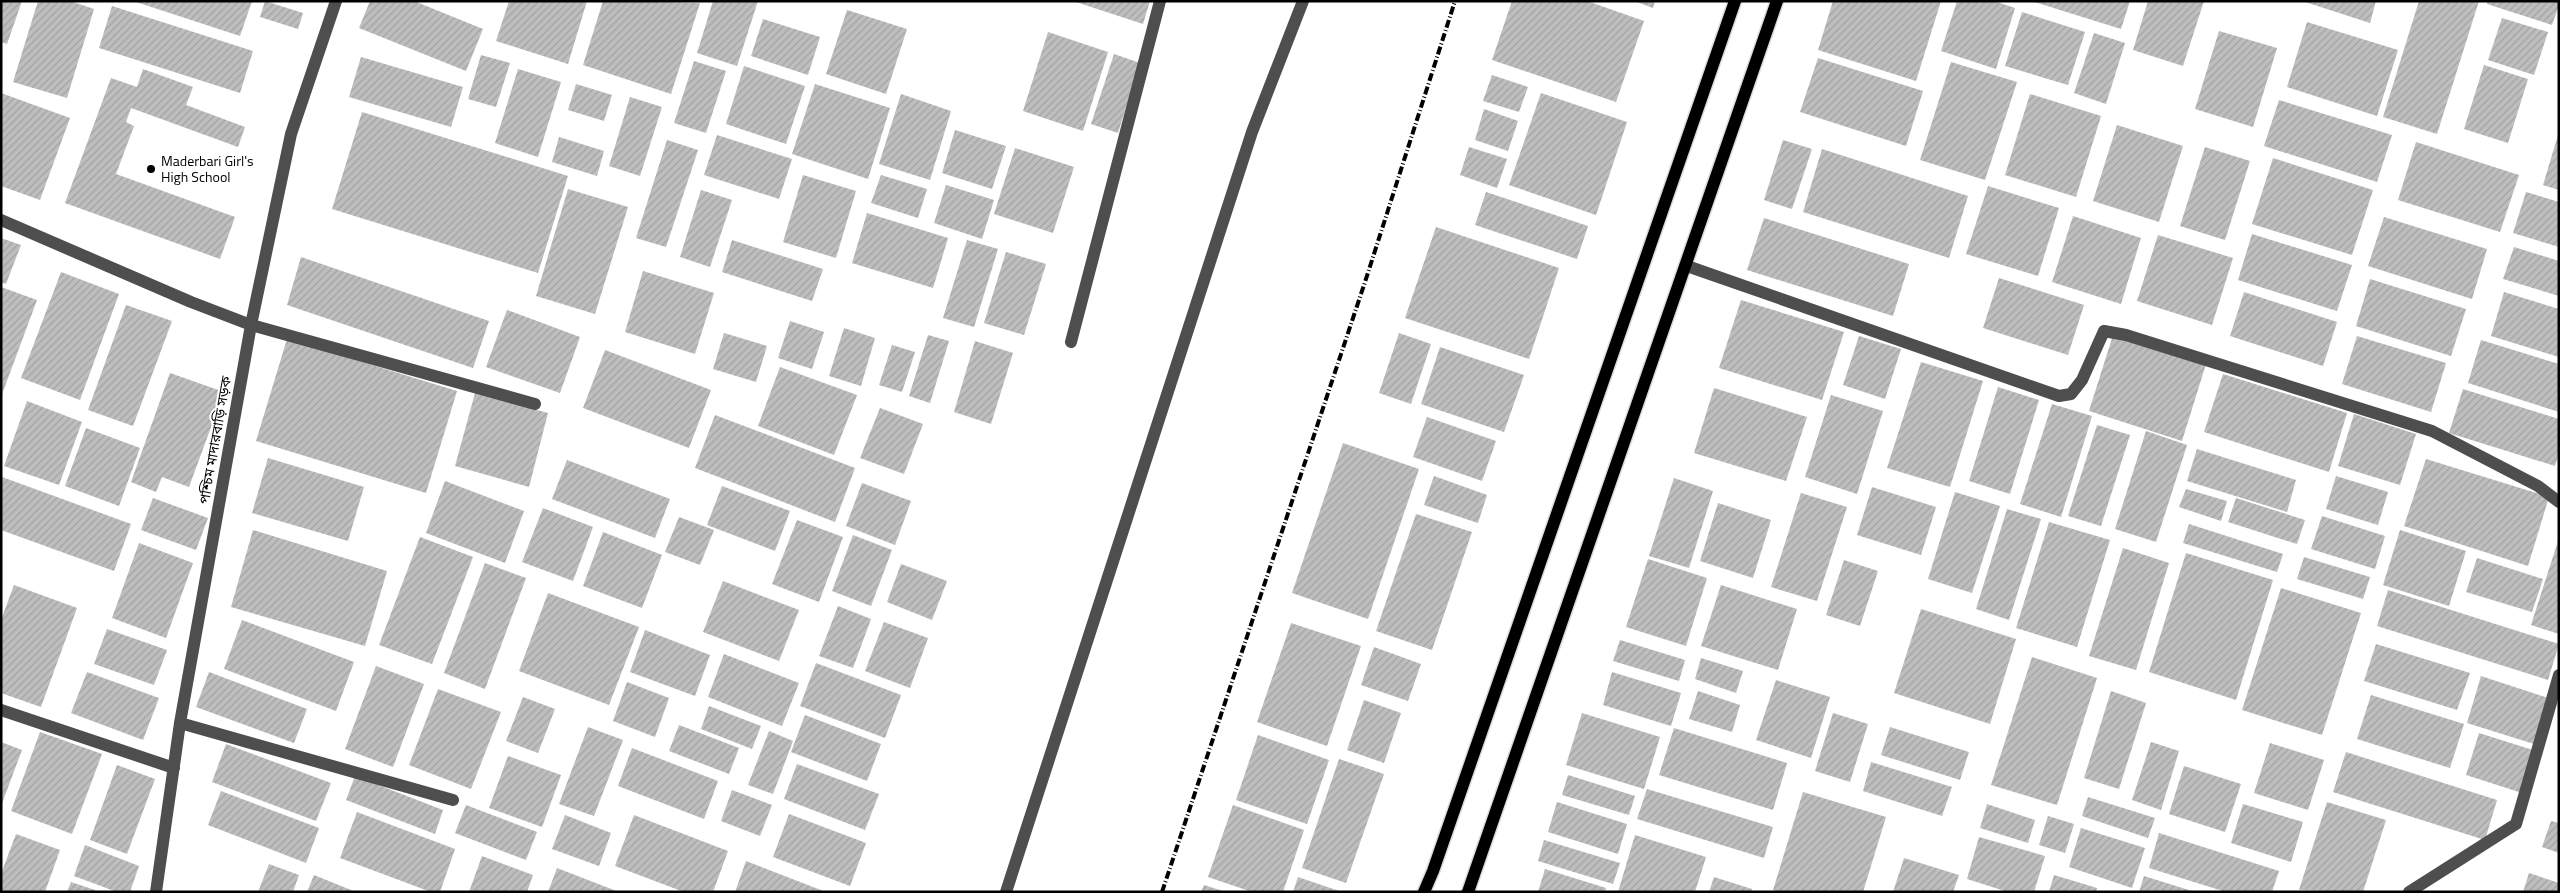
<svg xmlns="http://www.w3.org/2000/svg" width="2560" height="893" font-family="'Titillium Web','Noto Sans Bengali',sans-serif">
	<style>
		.building { fill: url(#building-hatch) }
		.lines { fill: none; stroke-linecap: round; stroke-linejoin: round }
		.major-casing { stroke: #dbdbdb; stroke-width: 15 }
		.minor { stroke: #4e4e4e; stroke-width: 12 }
		.major { stroke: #000; stroke-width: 12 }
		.rail { stroke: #000; stroke-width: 4; stroke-dasharray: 8 2.5 1 2.5; stroke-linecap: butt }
		.poi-dot { fill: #000; stroke: #fff; stroke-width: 2 }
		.labels { text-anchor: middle; stroke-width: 4; stroke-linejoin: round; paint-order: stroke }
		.poi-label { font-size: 14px; fill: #000; stroke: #fff; text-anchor: start }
		.street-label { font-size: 14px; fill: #000; stroke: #fff }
	</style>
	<defs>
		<pattern id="building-hatch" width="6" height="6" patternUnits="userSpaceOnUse" patternTransform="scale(1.25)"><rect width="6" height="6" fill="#bebebe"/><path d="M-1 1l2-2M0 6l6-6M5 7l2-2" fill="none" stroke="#a2a2a2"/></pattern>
	</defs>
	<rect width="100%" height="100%" fill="#fff"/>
	<!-- building -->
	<path class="building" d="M1,1H22L7,44L1,42Z
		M38,1H70L94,9L67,98L13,82Z
		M133,1H252L240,36Z
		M265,1L303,13L298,29L260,17Z
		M370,1H414L483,29L466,71L359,28Z
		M509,1H587L568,64L496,41Z
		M603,1L700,3L671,94L583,65Z
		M713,1H758L737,66L697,53Z
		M1073,1H1150L1143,24Z
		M1512,1H1587L1644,21L1616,102L1492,60Z
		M1634,1H1655L1653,8Z
		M1833,1H1941L1916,81L1818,50Z
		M1957,1H1994L2015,8L1996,69L1941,51Z
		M2031,1H2130L2121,29Z
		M2148,1H2204L2183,66L2133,50Z
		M2302,1H2376L2370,23Z
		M2419,1H2479L2437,134L2383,117Z
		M2488,1H2559V5L2552,25L2487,4Z
		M112,6L253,51L240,93L99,48Z
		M847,10L907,29L886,94L826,74Z
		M2022,12L2085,32L2068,85L2005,66Z
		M2502,18L2548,32L2534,75L2488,60Z
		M763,19L820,37L808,75L751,56Z
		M2307,22L2398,50L2377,116L2287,87Z
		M2219,31L2277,48L2253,127L2195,109Z
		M1048,32L1108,52L1083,131L1023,111Z
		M2094,33L2125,43L2106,104L2074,93Z
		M1114,54L1140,63L1118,133L1091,124Z
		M481,55L510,63L496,107L468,99Z
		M361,57L463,87L451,127L349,97Z
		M1818,58L1923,91L1906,146L1800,112Z
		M694,61L726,71L706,133L674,123Z
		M1951,62L2017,82L1985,180L1920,160Z
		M2484,65L2528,79L2508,143L2464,129Z
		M744,66L805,86L786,144L726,124Z
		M143,69L193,87L186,105L245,127L238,147L131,108L126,122L134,126L116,174L235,217L220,259L65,203L111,78L137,87Z
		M518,69L561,82L538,157L495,143Z
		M1492,75L1528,87L1519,112L1483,101Z
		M576,84L612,95L604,121L568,110Z
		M815,84L890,108L868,179L792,154Z
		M1,93L70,118L40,200L1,186Z
		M1541,93L1627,122L1596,215L1509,185Z
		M901,94L951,111L930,180L879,164Z
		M2030,94L2101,116L2076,197L2005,175Z
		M630,97L662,107L640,176L609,166Z
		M2279,100L2392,135L2377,182L2264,146Z
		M1484,109L1518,121L1508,151L1475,140Z
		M362,112L568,176L538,273L332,209Z
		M2117,125L2183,146L2159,222L2093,201Z
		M955,130L1006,146L992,189L942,173Z
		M717,135L792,159L779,199L704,175Z
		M2558,135H2559V190L2543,185Z
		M559,137L604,151L597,176L552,162Z
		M667,140L698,150L666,247L636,238Z
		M1783,140L1812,149L1792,209L1764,200Z
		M2416,142L2519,175L2500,232L2398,200Z
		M1469,147L1507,159L1497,188L1460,175Z
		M2205,147L2250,161L2225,240L2180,226Z
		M1015,148L1074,167L1053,233L994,214Z
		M1822,149L1968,196L1949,258L1803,212Z
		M2273,158L2373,190L2352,255L2252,224Z
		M803,175L856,191L836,258L783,242Z
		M881,175L927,189L918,218L871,203Z
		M946,185L994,200L982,239L934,223Z
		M1988,186L2059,208L2038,276L1966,254Z
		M568,189L628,207L595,314L536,296Z
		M701,190L732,200L710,267L680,257Z
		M1486,192L1588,226L1577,259L1475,225Z
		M2526,192L2559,202V247L2513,233Z
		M867,213L948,238L933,288L852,263Z
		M2073,216L2141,238L2121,304L2052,282Z
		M2384,217L2487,249L2472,299L2368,266Z
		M1764,218L1909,264L1893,316L1747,270Z
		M1436,227L1559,268L1529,359L1405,318Z
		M2252,234L2352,265L2337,311L2238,280Z
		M2158,235L2233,258L2212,325L2137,301Z
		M1,238L21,245L6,284L1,282Z
		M732,240L823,269L812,301L722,272Z
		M967,240L998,249L974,327L943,318Z
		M2514,247L2559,261V296L2503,279Z
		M1006,252L1046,264L1024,335L984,323Z
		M301,257L489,321L473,368L287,305Z
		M643,271L714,293L695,354L625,332Z
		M61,272L119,294L80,400L21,378Z
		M1999,278L2084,305L2068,355L1983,328Z
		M2370,279L2466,309L2451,356L2356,326Z
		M1,287L37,300L1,397Z
		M2244,292L2337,322L2323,366L2230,336Z
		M2504,292L2559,309V357L2491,336Z
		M1741,300L1844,332L1822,400L1719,368Z
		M126,305L172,321L133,426L88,410Z
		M507,310L580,337L560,393L486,367Z
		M790,321L824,332L812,369L778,358Z
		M844,328L875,338L861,386L829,376Z
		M724,333L767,346L756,382L713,369Z
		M1399,333L1431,344L1411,404L1379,393Z
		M928,335L949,341L930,403L909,396Z
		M2113,335L2206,364L2182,441L2089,411Z
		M1859,336L1901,349L1885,399L1843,385Z
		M2357,336L2446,363L2431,412L2342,384Z
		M287,339L457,391L426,493L256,441Z
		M2481,340L2559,364V412L2468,383Z
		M975,341L1013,353L991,424L954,412Z
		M892,345L915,352L902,392L879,385Z
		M1440,347L1524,375L1504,432L1421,404Z
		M605,350L711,390L689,448L583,408Z
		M1921,362L1983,381L1950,487L1887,468Z
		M780,367L857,395L834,455L758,426Z
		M170,373L224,392L189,487L162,477L156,492L131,482Z
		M2223,374L2347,413L2329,472L2204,432Z
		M1998,387L2039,400L2010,494L1969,481Z
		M1714,388L1807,417L1786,481L1694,453Z
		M2463,389L2559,419V453L2555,466L2449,433Z
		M475,393L548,413L529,487L455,466Z
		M1831,395L1883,411L1857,494L1805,477Z
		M27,401L82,422L59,485L4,466Z
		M2052,404L2092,416L2061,517L2020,504Z
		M880,408L923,424L904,474L860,458Z
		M2354,414L2416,434L2400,485L2338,466Z
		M715,415L855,468L835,522L695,468Z
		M1427,417L1496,441L1482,481L1413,457Z
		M2097,425L2130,435L2101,526L2068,516Z
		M86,428L140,448L119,506L65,486Z
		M2146,431L2187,445L2156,542L2115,529Z
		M1343,443L1419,469L1368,619L1292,593Z
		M2197,449L2296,480L2287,512L2187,481Z
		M268,458L364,487L348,541L252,513Z
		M2426,459L2549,497L2528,566L2404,526Z
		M567,460L670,499L655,538L552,499Z
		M1434,476L1487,495L1478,523L1424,505Z
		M2336,476L2388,492L2378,525L2326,509Z
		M2,477L131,524L114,571L1,530Z
		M1674,478L1713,491L1689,568L1649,556Z
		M445,481L524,511L505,563L426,533Z
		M862,483L911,501L895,545L846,526Z
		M722,486L790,511L775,551L707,525Z
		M1872,487L1936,507L1921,555L1857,535Z
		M2186,489L2227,501L2221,521L2179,507Z
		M1955,492L2000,506L1972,593L1928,579Z
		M1801,493L1847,507L1817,601L1771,587Z
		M153,498L208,518L196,550L141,530Z
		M2236,498L2305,520L2297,544L2228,522Z
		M1718,503L1771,520L1753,578L1700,561Z
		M543,508L593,527L573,581L522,562Z
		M2007,509L2041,519L2009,620L1976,609Z
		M1416,514L1472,532L1432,650L1376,631Z
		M2322,516L2385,536L2375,569L2311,549Z
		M679,517L714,530L700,565L665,552Z
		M797,520L843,537L819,602L772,584Z
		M2049,522L2110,540L2077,647L2016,628Z
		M2189,524L2283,554L2277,572L2183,543Z
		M253,530L387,571L365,646L231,607Z
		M2400,530L2466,551L2449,606L2383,585Z
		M603,532L662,555L642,608L583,586Z
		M853,535L892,550L871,606L832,591Z
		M420,537L473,557L432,664L379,645Z
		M2558,541H2559V634L2531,625Z
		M139,543L193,563L166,638L112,618Z
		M2123,548L2169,563L2136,670L2089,656Z
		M2186,553L2273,580L2236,700L2149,672Z
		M2304,557L2370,577L2363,599L2297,579Z
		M2477,558L2543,579L2532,612L2466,592Z
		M1648,559L1707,578L1686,646L1626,627Z
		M1844,560L1878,571L1860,626L1826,615Z
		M485,563L526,578L485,689L444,673Z
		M901,564L947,581L932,620L887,602Z
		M723,581L799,610L779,661L703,632Z
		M14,585L77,608L41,707L1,693V620Z
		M1721,585L1797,609L1778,670L1701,646Z
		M2281,588L2361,613L2322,735L2242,710Z
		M2388,590L2559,644L2548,680L2377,626Z
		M548,593L639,627L609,705L519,671Z
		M838,606L871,619L853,668L819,656Z
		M1921,609L2016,639L1990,724L1894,693Z
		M242,620L354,662L336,711L224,669Z
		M884,622L928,638L910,688L865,671Z
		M1291,623L1361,646L1327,746L1257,722Z
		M107,629L167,650L154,685L94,664Z
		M645,630L710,655L695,696L630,672Z
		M1620,640L1685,660L1679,681L1613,661Z
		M2376,644L2470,673L2457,710L2364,681Z
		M1374,647L1421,664L1408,701L1361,685Z
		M724,654L799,683L782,726L708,697Z
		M2032,657L2097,678L2057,805L1991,785Z
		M1701,658L1743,671L1736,693L1695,679Z
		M816,663L901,695L885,738L800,706Z
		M376,666L424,684L393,767L345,749Z
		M87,672L159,698L143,740L71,713Z
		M209,672L307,709L294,743L196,707Z
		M1612,672L1681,693L1671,726L1603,705Z
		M2481,676L2548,698L2534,744L2467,723Z
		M1776,680L1830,697L1811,758L1756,740Z
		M627,682L669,698L655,737L613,721Z
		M438,689L501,712L471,789L409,765Z
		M1698,691L1740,705L1732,732L1689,719Z
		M2111,691L2146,703L2119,789L2084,778Z
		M2371,695L2464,724L2450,768L2357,739Z
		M523,697L555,709L538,753L506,741Z
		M1364,700L1401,713L1384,763L1347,750Z
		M709,706L761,726L752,749L701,729Z
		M1582,713L1660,737L1644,789L1566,765Z
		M1833,713L1868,724L1850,782L1815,771Z
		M805,715L881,744L867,781L791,752Z
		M679,725L739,748L729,774L669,751Z
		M588,727L623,740L594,816L559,804Z
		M1890,727L1969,752L1960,780L1881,755Z
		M1674,728L1787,763L1773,810L1659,775Z
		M769,731L793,741L773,794L748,785Z
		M40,732L102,754L72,834L11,811Z
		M2479,733L2536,751L2522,793L2466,775Z
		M1258,735L1329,760L1307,824L1236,800Z
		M1,742L22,750L1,806Z
		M2151,742L2179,751L2161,810L2132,800Z
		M2270,743L2324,760L2308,810L2254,793Z
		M226,744L331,783L316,821L212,782Z
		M632,748L718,781L704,819L618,786Z
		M2346,752L2497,800L2485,840L2333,792Z
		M508,756L561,775L542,827L489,808Z
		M1339,759L1384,774L1346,883L1302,868Z
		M1871,762L1952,787L1942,816L1863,791Z
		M797,764L879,794L865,830L784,799Z
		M117,765L155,779L127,854L90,840Z
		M2184,766L2241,784L2225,832L2169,814Z
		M1568,775L1635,796L1629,815L1562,795Z
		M355,776L443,810L435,834L346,800Z
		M1647,789L1773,827L1764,858L1637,819Z
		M732,790L772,805L760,836L721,821Z
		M221,791L319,828L306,863L208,825Z
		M1803,792L1886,817L1863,892H1779L1773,890Z
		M2088,797L2155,818L2148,838L2082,816Z
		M1557,802L1627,824L1618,854L1548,832Z
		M2327,802L2386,820L2363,892L2299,890Z
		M1987,804L2035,820L2028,843L1980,828Z
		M2243,804L2303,822L2291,862L2231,843Z
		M466,805L537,832L526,860L455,833Z
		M1233,805L1304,830L1283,892H1252L1208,877Z
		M357,812L455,849L440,892H431L340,858Z
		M789,814L866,843L850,886L773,857Z
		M565,815L611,833L599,866L552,849Z
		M634,815L728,851L713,892H684L615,866Z
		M2048,816L2074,824L2065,853L2039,845Z
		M2551,821L2559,823V853L2542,847Z
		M2081,828L2145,848L2132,888L2069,867Z
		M2159,833L2279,871L2272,892H2226L2149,868Z
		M16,834L60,850L45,892H1V874Z
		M1635,835L1706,857L1695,892H1618Z
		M1979,837L2045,856L2034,892H2008L1967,879Z
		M1544,840L1620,863L1613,884L1538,861Z
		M85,845L139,866L130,892H117L74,876Z
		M482,856L533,875L527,892H469Z
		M1904,858L1959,875L1953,892H1893Z
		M746,861L826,892H735Z
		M269,864L299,875L293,892H258Z
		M557,868L619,892H548Z
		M1545,869L1606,888L1605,892H1538Z
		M2529,873L2559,883V892H2523Z
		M314,875L356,892H307Z
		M2054,875L2097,888L2096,892H2049Z
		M2144,876L2192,891V892H2139Z
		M1298,877L1339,891V892H1293Z
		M1714,877L1752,889L1751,892H1709Z
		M71,882L98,891V892H67Z
		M1204,885L1223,891V892H1201Z"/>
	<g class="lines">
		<defs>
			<path id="major" d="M1424,892L1433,871L1735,1
				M1468,892L1777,1"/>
		</defs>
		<!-- major casing -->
		<use href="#major" class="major-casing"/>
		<!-- minor -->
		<path class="minor" d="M1,220L191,302L251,325L535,404
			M1687,266L2059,396L2071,394L2082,380L2104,331L2126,335L2432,431L2538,486L2559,502
			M1071,342L1160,1
			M1,710L174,768
			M180,723L453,800
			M156,892L180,723L251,325L291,134L336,1
			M1006,892L1252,132L1303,1
			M2409,892L2516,824L2559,675"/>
		<!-- major -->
		<use href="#major" class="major"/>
		<!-- rail -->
		<path class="rail" d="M1162,892L1365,282L1455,1"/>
	</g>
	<!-- markers -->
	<circle class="poi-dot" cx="151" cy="169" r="5"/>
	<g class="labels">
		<!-- poi labels -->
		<g class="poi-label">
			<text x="161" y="166">Maderbari Girl's<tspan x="161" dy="16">High School</tspan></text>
		</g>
		<!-- street labels -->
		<g class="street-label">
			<text transform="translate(215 440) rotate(-80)" y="5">পশ্চিম মাদারবাড়ি সড়ক</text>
		</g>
	</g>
	<!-- border -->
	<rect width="2560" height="893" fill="none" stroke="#000000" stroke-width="5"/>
</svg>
